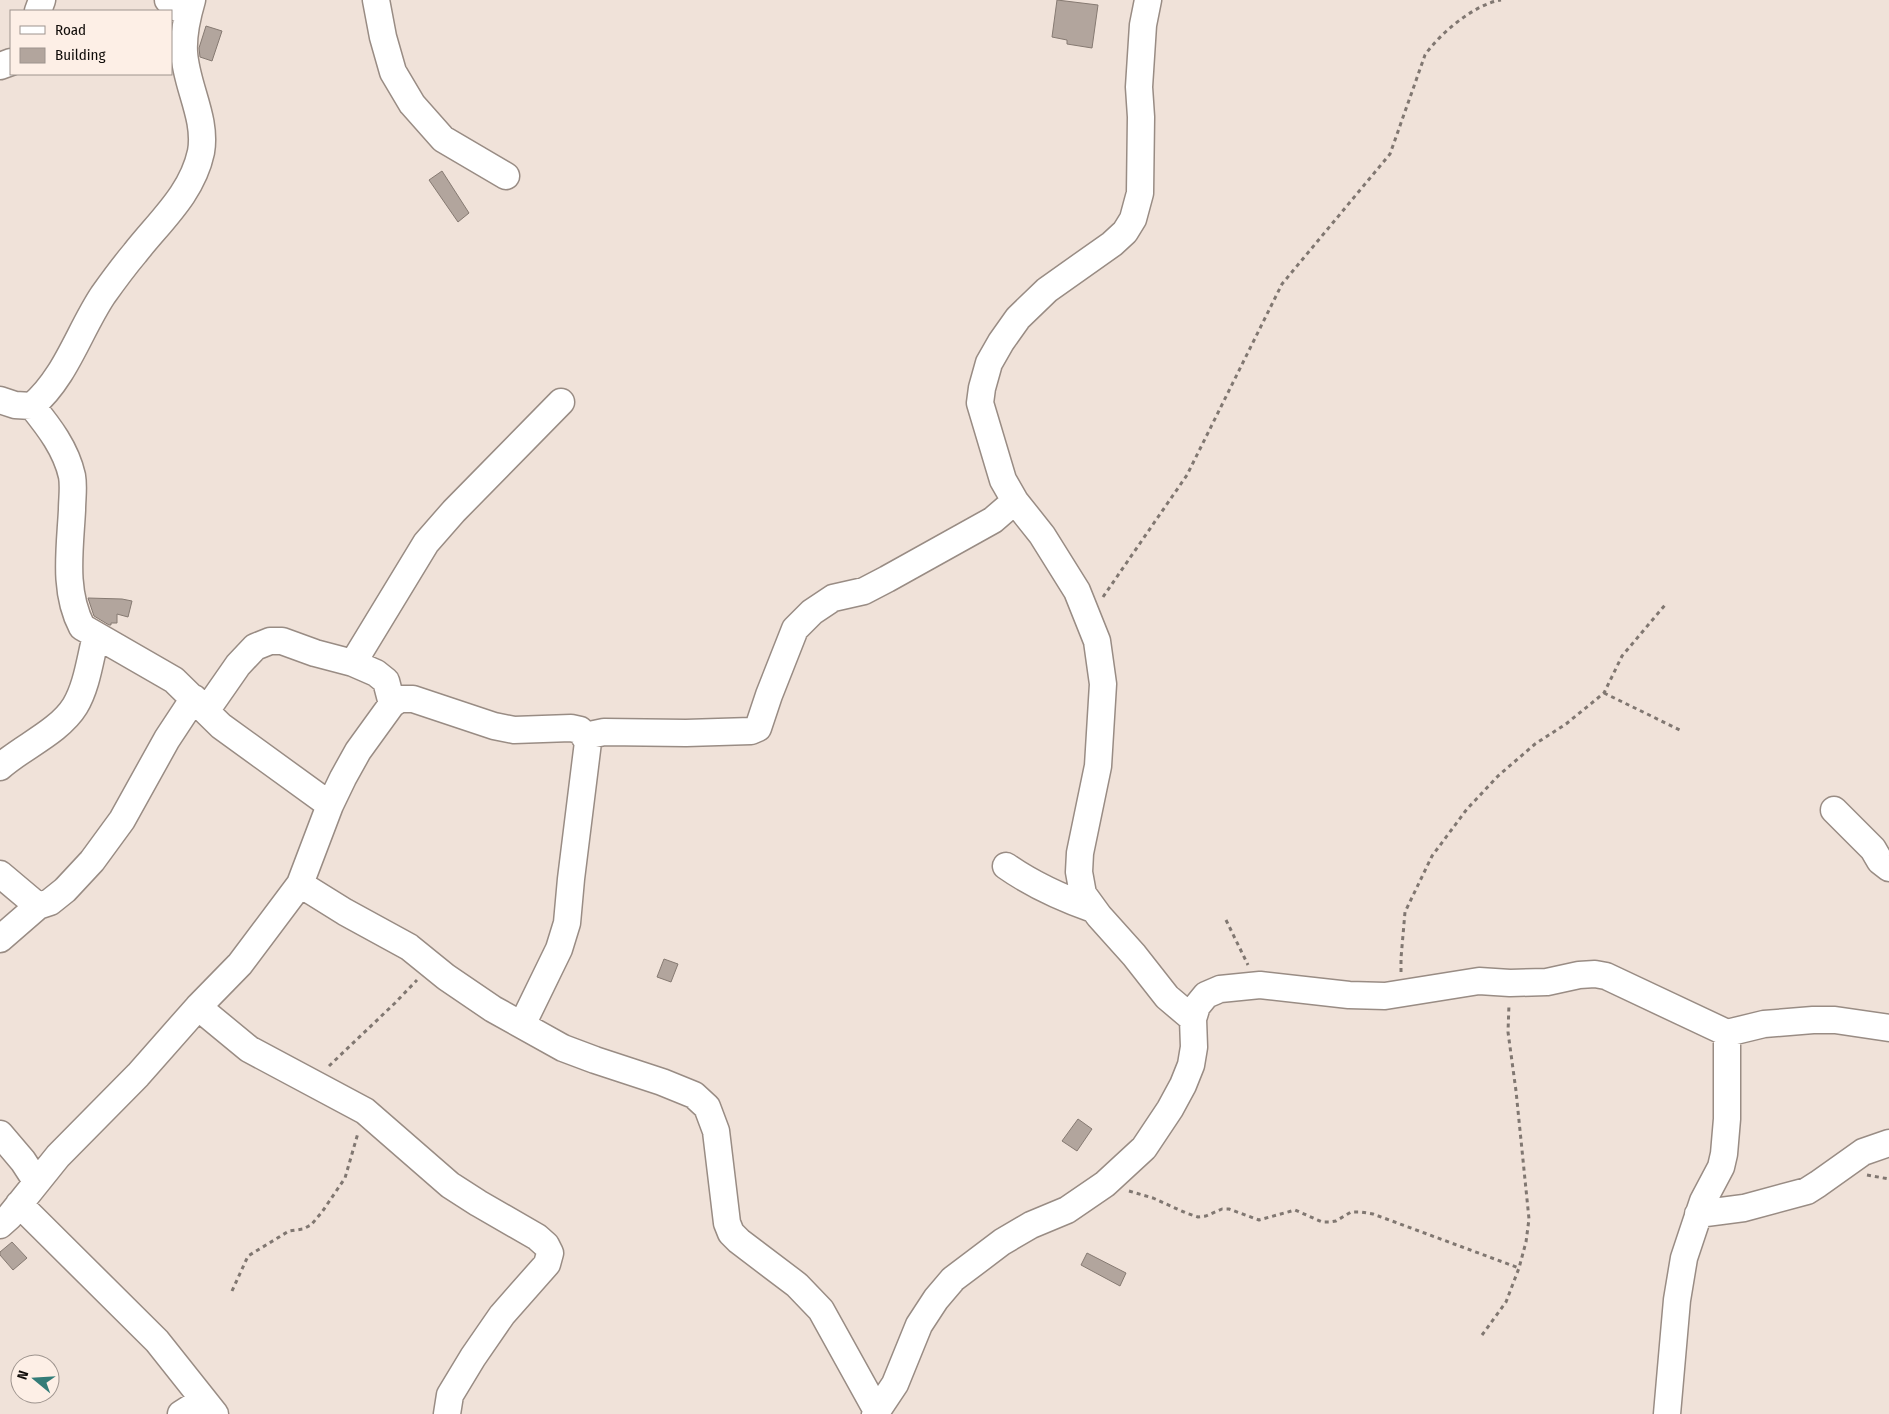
<svg xmlns="http://www.w3.org/2000/svg" width="1889" height="1414" font-family="'Fira Sans Condensed',sans-serif">
	<style>
		.building { fill: #b2a59d; stroke: #867a72 }
		.lines { fill: none; stroke-linecap: round; stroke-linejoin: round }
		.minor-casing { stroke: #998c84; stroke-width: 29 }
		.path { stroke: #807771; stroke-width: 3; stroke-dasharray: 4 4; stroke-linecap: butt }
		.minor { stroke: #fff; stroke-width: 26 }
	</style>
	<rect width="100%" height="100%" fill="#f0e2d9"/>
	<!-- building -->
	<path class="building" d="M1057,0L1098,5L1092,48L1067,44V40L1052,37Z
		M206,26L222,31L212,61L200,57L199,48Z
		M442,171L469,213L458,222L429,180Z
		M88,598L122,599L132,601L128,617L117,614V623H111V625H109L94,616Z
		M664,959L678,964L671,982L657,977Z
		M1078,1119L1092,1129L1077,1151L1062,1141Z
		M12,1242L27,1258L13,1270L0,1255V1252Z
		M1087,1253L1126,1273L1120,1286L1081,1265Z"/>
	<g class="lines">
		<defs>
			<path id="minor" d="M168,0L174,6L188,13
				M376,0L383,37L393,72L412,104L443,139L506,176
				M1148,0L1143,25L1139,87L1141,117L1140,193L1133,219L1125,232L1112,244L1047,290L1018,318L1001,342L989,363L982,388L980,403L1003,480L1015,501L1042,535L1077,591L1097,641L1103,684L1098,766L1080,853L1079,872L1083,894L1099,916L1134,955L1167,997L1193,1019
				M38,11L42,0
				M0,66L11,62
				M0,400L15,405L32,406C66,377 79,331 103,295C113,281 124,266 135,253C160,221 192,194 201,152C207,118 186,86 184,52C183,34 187,17 192,0
				M32,406C49,427 66,449 72,476C74,487 72,499 72,510C70,549 63,591 82,627L174,680L221,726L330,805
				M353,663L426,543L454,511L561,402
				M206,711L238,665L255,647L270,641H282L315,653L353,663L376,673L386,681L392,704
				M585,736L604,732L686,733L751,731L758,728L769,695L795,629L812,612L833,598L864,591L887,579L993,520L1015,501
				M0,767C22,747 59,732 75,706C87,686 90,659 96,636
				M1834,810L1873,849L1880,861L1889,868
				M1006,866C1033,885 1062,898 1093,909
				M0,874L38,906
				M300,884L345,912L409,947L446,977L493,1009L563,1048L595,1060L662,1082L694,1095L707,1107L716,1131L727,1223L731,1233L739,1241L797,1285L821,1310L877,1411
				M0,939L38,906L50,902L65,890L92,861L122,820L167,739L194,698
				M198,1007L249,1049L365,1111L450,1185L478,1203L537,1237L546,1245L550,1253L547,1264L502,1315L473,1357L450,1395L447,1414
				M0,1134L23,1161L36,1181
				M19,1204L157,1341L215,1414
				M1698,1214L1744,1208L1807,1191L1818,1184L1863,1152L1889,1143
				M0,1225L9,1217L58,1156L138,1075L198,1007L240,964L300,884L330,805L343,778L358,751L392,704L400,699H413L494,726L514,730L571,728L580,730L588,742L571,879L567,923L559,949L522,1025
				M181,1414L203,1400
				M875,1414L895,1384L919,1325L936,1299L953,1279L1002,1242L1031,1225L1067,1210L1105,1184L1144,1148L1170,1109L1183,1085L1191,1065L1194,1047L1193,1019L1197,1006L1206,995L1220,989L1260,985L1349,995L1385,996L1479,981L1510,983L1547,982L1579,975L1595,974L1606,976L1727,1033L1764,1024L1813,1020H1835L1889,1028
				M1667,1414L1677,1300L1684,1258L1703,1201L1721,1167L1724,1154L1727,1119V1033"/>
		</defs>
		<!-- minor casing -->
		<use href="#minor" class="minor-casing"/>
		<!-- path -->
		<path class="path" d="M1103,597L1187,475L1282,284L1390,154L1425,55C1440,33 1475,4 1501,0
			M1604,693L1682,731
			M1226,920L1248,965
			M1401,972V958L1405,912L1432,856L1467,809L1498,776L1535,744L1566,724L1604,693L1622,656L1665,605
			M329,1066L395,1003L417,980
			M1867,1175L1889,1179
			M1129,1191L1153,1198L1186,1213L1198,1217L1206,1216L1222,1209H1229L1259,1220L1295,1210L1322,1222H1330L1336,1221L1351,1212H1361L1373,1214L1519,1268
			M232,1291L248,1256L289,1231L303,1229L311,1225L322,1212L345,1178L358,1133
			M1482,1335L1506,1302L1519,1268L1526,1242L1529,1219L1516,1091L1508,1032L1509,1004"/>
		<!-- minor -->
		<use href="#minor" class="minor"/>
	</g>
	<!-- legend -->
	<rect x="10" y="10" width="162" height="65" fill="#fdefe6" stroke="#9e948e"/>
	<rect x="20" y="26" width="25" height="8" fill="#ffffff" stroke="#9e948e"/>
	<text x="55" y="35" font-size="15" fill="#100c09">Road</text>
	<rect x="20" y="48" width="25" height="15" fill="#b2a59d" stroke="#9e948e"/>
	<text x="55" y="60" font-size="15" fill="#100c09">Building</text>
	<!-- north arrow -->
	<g transform="translate(35 1379) rotate(288)"><circle r="24" fill="#fdefe6" stroke="#9e948e"/>
	<path d="M0-4L9 19L0 12L-9 19Z" fill="#337c78"/>
	<text y="-8" font-size="14" font-weight="bold" text-anchor="middle" fill="#100c09">N</text>
	</g>
</svg>
